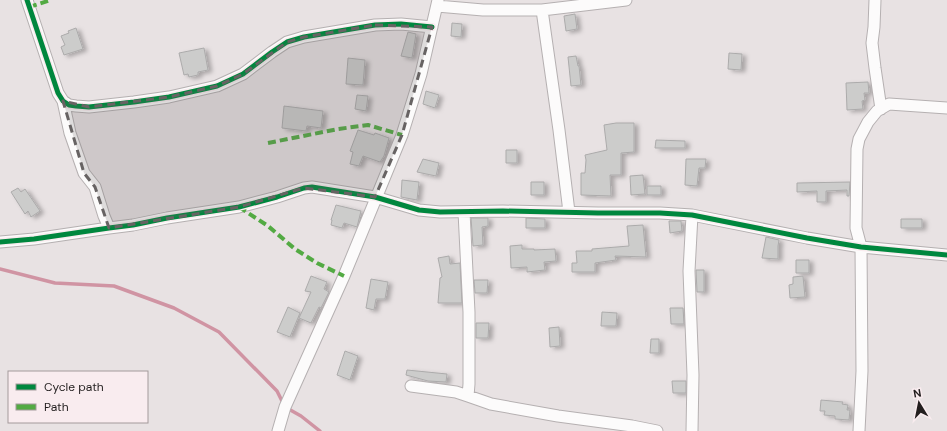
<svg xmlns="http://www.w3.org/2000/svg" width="947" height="431" font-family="'DM Sans',sans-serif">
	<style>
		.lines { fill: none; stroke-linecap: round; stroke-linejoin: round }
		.stream { stroke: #d094a3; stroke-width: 3.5 }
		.building { fill: #cccccb; stroke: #acabab; filter: url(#shadow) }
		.minor-casing { stroke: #b5b0b1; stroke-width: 13 }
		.minor { stroke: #fcfbfb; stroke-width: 11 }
		.quiet { stroke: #53aa43; stroke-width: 4; stroke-dasharray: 8 4; stroke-linecap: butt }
		.cycleway-casing { stroke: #f9ecef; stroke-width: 8 }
		.cycleway { stroke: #00873e; stroke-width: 5 }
		.marked { fill: #676363; fill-opacity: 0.2; stroke: #676363; stroke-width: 3; stroke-dasharray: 8 5; stroke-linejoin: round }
	</style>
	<defs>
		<filter id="shadow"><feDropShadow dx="4" dy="2" stdDeviation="2" flood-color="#0004"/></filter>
	</defs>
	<rect width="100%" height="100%" fill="#e8e2e3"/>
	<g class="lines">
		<!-- stream -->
		<path class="stream" d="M0,269L55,283L114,286L174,308L219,332L277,391L285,407L301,416L320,431"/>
	</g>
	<!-- building -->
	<path class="building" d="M575,14L577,29L566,31L564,16Z
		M452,23L462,24L461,37L451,36Z
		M76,28L83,49L64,55L61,47L65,45L61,36L69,33L68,31Z
		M408,32L416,34L412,58L401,56Z
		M204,48L208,70L198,72V75L189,77L188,74L184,75L179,53Z
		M729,53L742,54L741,70L728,69Z
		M576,56L578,66H579L581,85L571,86L568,57Z
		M348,58L365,60L363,85L346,84Z
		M868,82L869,93H864L865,100L862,101L863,109L847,110L846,83Z
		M426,91L439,95L435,108L423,104Z
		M357,95L368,96L366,111L355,109Z
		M284,106L323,111L321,128L307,126L306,131L282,128Z
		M616,123H634V152L621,153V175H610L611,196L581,195V173H585L586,160L585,155L607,150L604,125Z
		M358,130L374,135L375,133L389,138L384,156L380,162L363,156L359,166L350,164L353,152L350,151Z
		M656,140L685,141V148H655Z
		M506,150H517V163H506Z
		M423,159L439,163L436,176L417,172Z
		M686,159H706L705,168H699L697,186L685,185Z
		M643,175L645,194L631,195L630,176Z
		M402,180L419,182L417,200L401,197Z
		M531,182H544V195H531Z
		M850,182L849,196H847V190L826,191V202H817V191L797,192V183Z
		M647,186H661V195H647Z
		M18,188L21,192L25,189L40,211L31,217L28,211L25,214L11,192Z
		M336,205L361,211L357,227L344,223L342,228L331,225L332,220H331Z
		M471,218H488V226L482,227L483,245L473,246Z
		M526,218L545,219V228H526Z
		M901,219H922V228H901Z
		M669,221H681L682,231L670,233Z
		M643,225L646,257L615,256L616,260L595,263V272H572V263H577L576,251H592V249L629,246L627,226Z
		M766,237L779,240L778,246V259L762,258Z
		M522,245V249H534V250L555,249L556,261L544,262L545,270L527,272V267L511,268L510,246Z
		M449,256L450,264L460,263L462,303H438L440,278L442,277L438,258Z
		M796,260H809V273H796Z
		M696,270H704V292H697Z
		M311,276L327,282L324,289L329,292L321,308L319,307L311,323L299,318L311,292L305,291Z
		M803,276L805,297L790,298L789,285L793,284V277Z
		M371,279L388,282L385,299H376L374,310L366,308Z
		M474,280H488L487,293H475Z
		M288,307L300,313L290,337L277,332Z
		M670,308H683L684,324H671Z
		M602,312L617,313L616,326H601Z
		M476,323H489L488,338H476Z
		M559,327L560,346L550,347L549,328Z
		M651,339H659V353H650Z
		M345,351L358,356L350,380L337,375Z
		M407,370L447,374L446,382L428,381L406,375Z
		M672,381H686V393H673Z
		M821,400L843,402L842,404L848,405L847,410H850L849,420L835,419V416L824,415L825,411H820Z"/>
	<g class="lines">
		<defs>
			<path id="minor" d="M27,0L58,93L63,101L69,105L76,106L89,107L134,102L169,97L217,86L243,74L272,52L287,42L304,37L375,25L401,24L432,27
				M875,0L874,27L872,43L875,68L881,109
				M437,6L483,10H542L626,0
				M542,10L559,130L569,212
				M63,101L70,133L84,173L95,187L104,216L109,228
				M464,212L469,312V384L468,396
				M692,215L689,271L693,375L692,431
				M0,242L34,239L109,228L133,225L167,218L239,207L277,197L304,188L312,187L375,197L419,210L440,212L503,211L598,213H660L692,215L807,238L861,247L947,255
				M411,386L456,392L468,396L491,404L558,416L632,426L657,431
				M278,431L285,407L344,276L402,135L421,74L438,0
				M859,431L862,371L861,247L856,228L857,149L859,139L868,122L877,111L889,104L947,108"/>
		</defs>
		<!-- minor casing -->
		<use href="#minor" class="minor-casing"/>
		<!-- minor -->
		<use href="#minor" class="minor"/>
		<!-- quiet -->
		<path class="quiet" d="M29,7L51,0
			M268,143L338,129L368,125L402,135
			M239,207L268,226L295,249L317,263L344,276"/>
		<defs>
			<path id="cycleway" d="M27,0L58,93L63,101L69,105L76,106L89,107L134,102L169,97L217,86L243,74L272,52L287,42L304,37L375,25L401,24L432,27
				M0,242L34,239L109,228L133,225L167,218L239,207L277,197L304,188L312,187L375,197L419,210L440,212L503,211L598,213H660L692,215L807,238L861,247L947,255"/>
		</defs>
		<!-- cycleway casing -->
		<use href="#cycleway" class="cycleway-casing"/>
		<!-- cycleway -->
		<use href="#cycleway" class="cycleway"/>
	</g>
	<!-- marked area -->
	<path class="marked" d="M375,25L432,27L402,135L375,197L304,188L239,207L109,228L95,187L84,173L63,101L89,107L169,97L217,86L243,74L287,42L304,37Z"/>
	<!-- legend -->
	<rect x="8" y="371" width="140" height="52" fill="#f9ecef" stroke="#a39a9b"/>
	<rect x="16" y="384" width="20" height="6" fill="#00873e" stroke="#a39a9b"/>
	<text x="44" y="391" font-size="12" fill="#221e1e">Cycle path</text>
	<rect x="16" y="404" width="20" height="6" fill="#53aa43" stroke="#a39a9b"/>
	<text x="44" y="411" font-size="12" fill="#221e1e">Path</text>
	<!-- north arrow -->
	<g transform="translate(919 403) rotate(350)" stroke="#f9ecef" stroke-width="3" paint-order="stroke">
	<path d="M0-3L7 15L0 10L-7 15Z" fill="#221e1e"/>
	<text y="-6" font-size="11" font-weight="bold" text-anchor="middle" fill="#221e1e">N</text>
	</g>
</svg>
